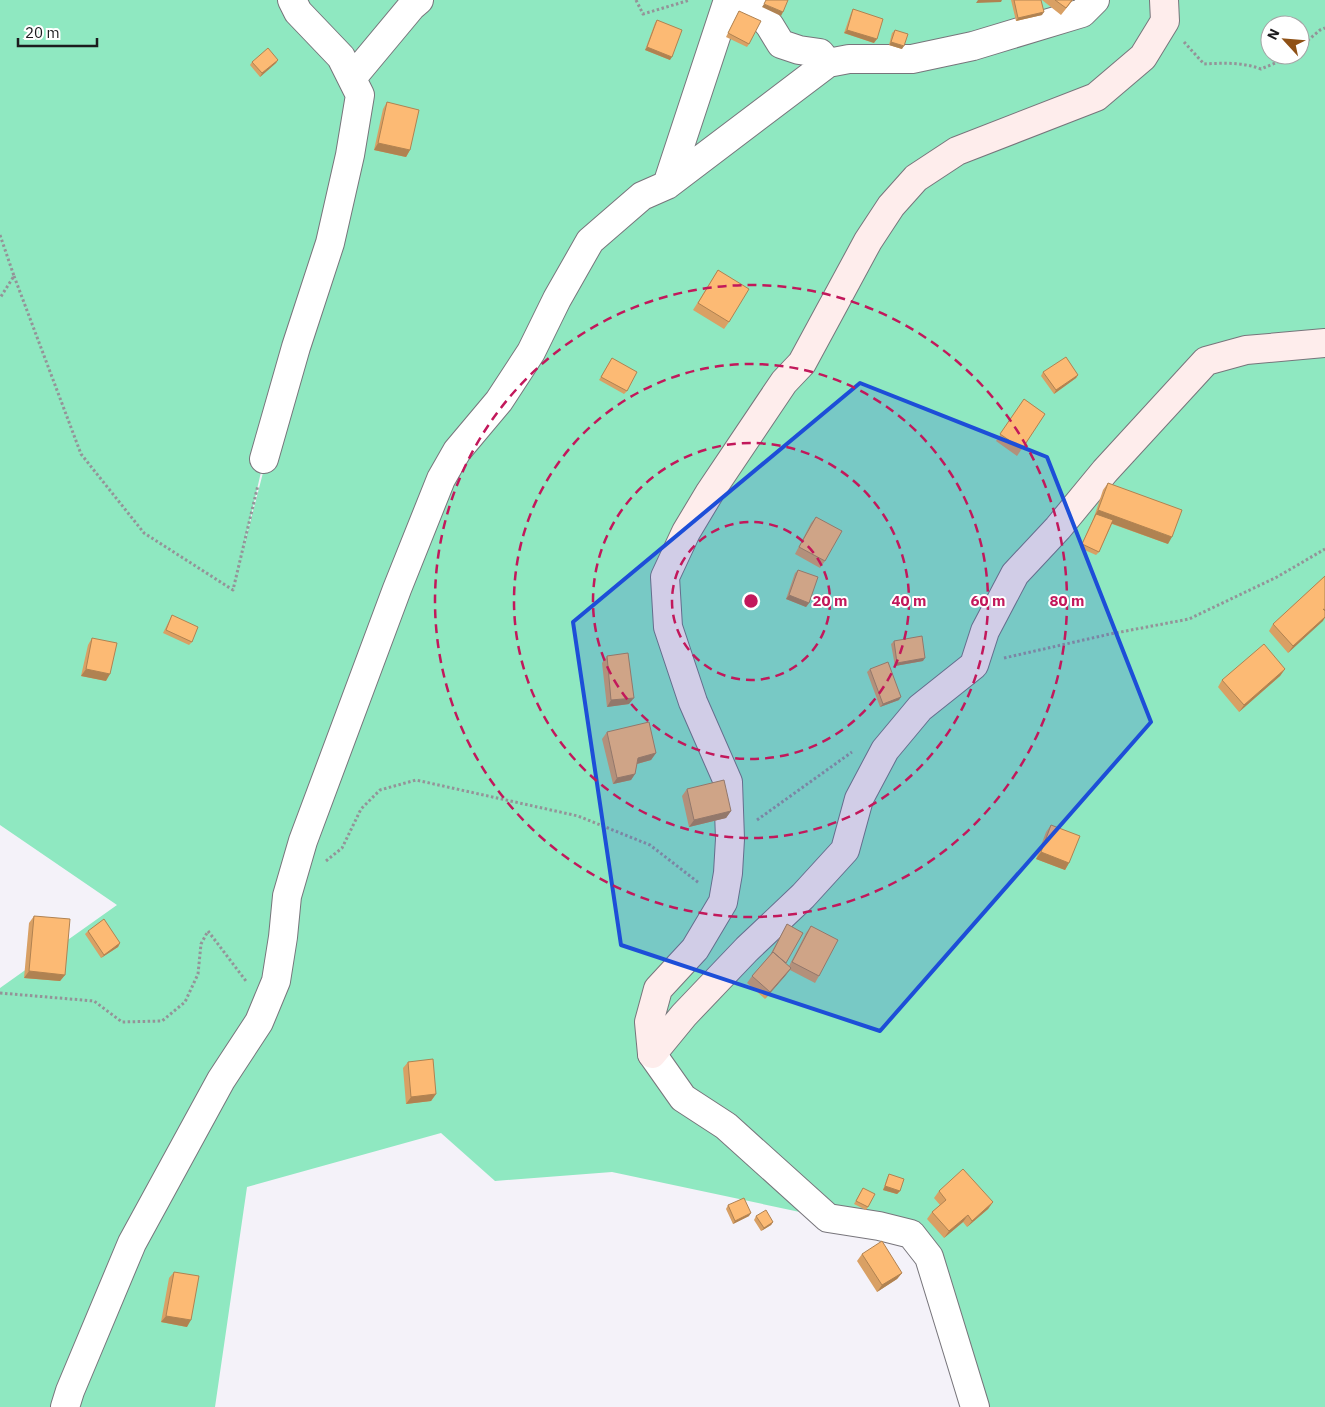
<svg xmlns="http://www.w3.org/2000/svg" width="1325" height="1407" font-family="'IBM Plex Sans',sans-serif">
	<style>
		.green { fill: #8fe8c1; fill-rule: evenodd }
		.lines { fill: none; stroke-linecap: round; stroke-linejoin: round }
		.street-casing { stroke: #77757b; stroke-width: 30 }
		.secondary-casing { stroke: #77757b; stroke-width: 30 }
		.path { stroke: #949398; stroke-width: 3; stroke-dasharray: 2.5 2.5; stroke-linecap: butt }
		.street { stroke: #fff; stroke-width: 28 }
		.secondary { stroke: #feedec; stroke-width: 28 }
		.wall { fill: #d9a064 }
		.shaded-wall { fill: #b08251 }
		.building { fill: #fcba74; stroke: #b08251 }
		.marked { fill: #1d4ed8; fill-opacity: 0.2; stroke: #1d4ed8; stroke-width: 4; stroke-linejoin: round }
		.ring { fill: none; stroke: #c2185b; stroke-width: 2.5; stroke-dasharray: 9 6 }
		.centre { fill: #c2185b; stroke: #fff; stroke-width: 2.5 }
		.ring-label { font-size: 15px; text-anchor: middle; font-weight: bold; fill: #c2185b; stroke: #fff; stroke-width: 4; stroke-linejoin: round; paint-order: stroke }
	</style>
	<rect width="100%" height="100%" fill="#f4f2f9"/>
	<!-- green -->
	<path class="green" d="M0,0H1325V1407H969L911,1234L828,1218L612,1172L495,1181L441,1133L247,1187L215,1407H0V988L117,905L0,825ZM1270,25H1300V55H1270ZM284,392L243,550L264,459Z"/>
	<g class="lines">
		<defs>
			<path id="street" d="M738,0L747,7L758,11L770,26L781,44L799,50L820,53L828,63
				M352,78L412,6L419,0
				M667,185L728,0
				M264,459L296,347L330,243L350,155L360,95L341,57L298,12L292,0
				M652,1054L683,1098L726,1126L828,1218L879,1226L911,1234L929,1257L975,1407
				M65,1407L70,1391L132,1243L221,1080L259,1022L276,981L283,937L287,896L303,841L397,589L441,479L457,451L499,401L531,352L557,299L590,241L642,196L667,185L828,63L849,59H912L973,46L1082,13L1095,0"/>
			<path id="secondary" d="M1164,0L1165,21L1143,57L1096,97L957,151L916,178L891,206L868,241L802,363L784,382L710,492L686,532L665,577L668,627L693,702L728,782L730,839L728,873L723,902L695,949L658,989L649,1022L652,1054L684,1015L747,949L803,896L845,850L859,799L885,750L920,708L974,665L985,631L1015,574L1058,528L1105,471L1206,361L1246,350L1325,343"/>
		</defs>
		<!-- street casing -->
		<use href="#street" class="street-casing"/>
		<!-- secondary casing -->
		<use href="#secondary" class="secondary-casing"/>
		<!-- path -->
		<path class="path" d="M636,0L643,14L690,0
			M1184,42L1204,64C1223,63 1242,62 1261,69L1287,58L1291,55
			M1300,47L1320,30L1325,28
			M0,235L14,276L0,298
			M14,276L81,454L144,533L233,590L258,485
			M1004,658L1110,634L1189,619L1277,577L1325,549
			M757,820L852,752
			M326,861L342,848L361,809L380,790L416,780L578,816L650,845L699,883
			M0,993L94,1001L122,1022L162,1021L185,1002L198,974L201,944L208,931L246,981"/>
		<!-- street -->
		<use href="#street" class="street"/>
		<!-- secondary -->
		<use href="#secondary" class="secondary"/>
	</g>
	<!-- wall -->
	<path class="wall" d="M1011,0H1041L1042,15L1016,21Z
		M1042,0H1073L1061,15Z
		M853,9L874,43L844,33L851,13Z
		M739,11L749,44L747,47L726,37Z
		M657,20L670,60L645,50L655,23Z
		M895,30L902,49L889,45L892,33Z
		M278,60L276,63L260,77L250,65L252,62Z
		M387,102L410,150L406,157L374,150L383,109Z
		M718,270L729,322L724,329L693,310Z
		M612,358L627,391L624,394L599,380Z
		M1043,372L1078,375L1076,378L1054,394L1041,376Z
		M1024,399L1045,414L1017,456L996,441Z
		M1108,483L1168,544L1112,524L1099,552L1096,555L1080,548L1094,517L1103,490Z
		M816,517L825,561L820,568L795,554L811,523Z
		M798,570L809,603L806,607L786,599L795,573Z
		M1325,576V618L1288,653L1269,631L1273,624Z
		M172,615L192,642L189,645L163,633Z
		M92,638L106,681L81,676L88,645Z
		M894,641L923,661L895,666L891,644Z
		M607,656L629,704L607,707L602,663Z
		M870,669L899,700L880,707L867,672Z
		M1285,669L1280,676L1239,712L1218,687L1222,680Z
		M607,732L656,753L651,760L637,764L635,774L631,780L613,784L602,739Z
		M687,789L731,811L726,818L689,827L682,796Z
		M1051,825L1069,863L1065,870L1036,859L1046,832Z
		M34,916L65,975L60,981L24,978L29,923Z
		M787,924L786,964L789,966L806,933L811,926L819,976L815,983L790,970L765,999L747,983L752,976L770,955Z
		M88,931L120,943L118,947L101,958L85,934Z
		M408,1062L436,1094L431,1101L406,1104L403,1068Z
		M889,1174L900,1191L897,1194L883,1190L887,1178Z
		M863,1188L868,1207L866,1210L854,1204Z
		M939,1191L993,1202L988,1209L967,1227L963,1222L944,1238L927,1219L932,1212L940,1205L934,1198Z
		M728,1205L749,1216L733,1224L726,1209Z
		M756,1216L773,1222L771,1225L761,1231L754,1220Z
		M862,1254L902,1273L897,1279L877,1292L857,1261Z
		M174,1272L187,1327L161,1322L169,1278Z"/>
	<!-- shaded-wall -->
	<path class="shaded-wall" d="M978,0H1002L1001,2L976,3Z
		M764,4L783,12L781,16L762,7Z
		M1044,12L1042,15L1016,21L1018,18Z
		M847,30L877,39L874,43L844,33Z
		M891,42L904,46L902,49L889,45Z
		M647,47L672,57L670,60L645,50Z
		M278,60L276,63L260,77L262,73Z
		M378,143L410,150L406,157L374,150Z
		M1078,375L1076,378L1054,394L1056,390Z
		M1098,510L1172,537L1168,544L1094,517Z
		M789,595L809,603L806,607L786,599Z
		M1325,617L1323,621L1288,653L1293,646Z
		M925,658L923,661L895,666L897,663Z
		M86,669L110,674L106,681L81,676Z
		M1285,669L1280,676L1239,712L1244,705Z
		M901,697L899,700L880,707L883,704Z
		M634,698L629,704L607,707L611,700Z
		M656,753L651,760L633,765L638,758Z
		M635,774L631,780L613,784L617,778Z
		M731,811L726,818L689,827L694,820Z
		M1041,852L1069,863L1065,870L1036,859Z
		M120,943L118,947L101,958L104,955Z
		M791,968L786,975L765,999L770,992Z
		M29,971L65,975L60,981L24,978Z
		M436,1094L431,1101L406,1104L411,1097Z
		M885,1186L900,1191L897,1194L883,1190Z
		M993,1202L988,1209L967,1227L972,1221Z
		M751,1213L749,1216L733,1224L735,1221Z
		M968,1215L963,1222L944,1238L949,1231Z
		M773,1222L771,1225L761,1231L764,1228Z
		M902,1273L897,1279L877,1292L882,1285Z
		M166,1316L191,1320L187,1327L161,1322Z"/>
	<!-- building -->
	<path class="building" d="M766,0H788L783,12L764,4Z
		M1014,0H1041L1044,12L1018,18Z
		M1055,0H1072L1066,8Z
		M853,9L883,19L877,39L847,30Z
		M739,11L761,21L749,44L728,33Z
		M657,20L682,30L672,57L647,47Z
		M895,30L908,34L904,46L891,42Z
		M268,48L278,60L262,73L252,62Z
		M387,102L419,110L410,150L378,143Z
		M718,270L749,289L729,322L698,303Z
		M1066,357L1078,375L1056,390L1043,372Z
		M612,358L637,372L627,391L601,377Z
		M1024,399L1045,414L1022,449L1000,434Z
		M1108,483L1182,510L1172,537L1098,510Z
		M1096,514L1113,520L1099,552L1082,544Z
		M816,517L842,531L825,561L799,547Z
		M798,570L818,577L809,603L789,595Z
		M1325,576V610L1323,609L1325,611V617L1293,646L1273,624Z
		M172,615L198,627L192,642L166,630Z
		M922,636L925,658L897,663L894,641Z
		M92,638L117,643L110,674L86,669Z
		M1264,644L1285,669L1244,705L1222,680Z
		M628,653L634,698L611,700L607,656Z
		M888,662L901,697L883,704L870,669Z
		M649,722L656,753L638,758L635,774L617,778L607,732Z
		M724,780L731,811L694,820L687,789Z
		M1051,825L1080,836L1069,863L1041,852Z
		M34,916L70,919L65,975L29,971Z
		M104,919L120,943L104,955L88,931Z
		M787,924L803,933L786,963L773,952L772,953Z
		M811,926L838,940L819,976L792,962Z
		M773,952L791,968L770,992L752,976Z
		M433,1059L436,1094L411,1097L408,1062Z
		M963,1169L993,1202L972,1221L968,1215L949,1231L932,1212L946,1200L939,1191Z
		M889,1174L904,1179L900,1191L885,1186Z
		M863,1188L875,1194L868,1207L856,1201Z
		M744,1198L751,1213L735,1221L728,1205Z
		M766,1210L773,1222L764,1228L756,1216Z
		M882,1241L902,1273L882,1285L862,1254Z
		M174,1272L199,1276L191,1320L166,1316Z"/>
	<!-- marked area -->
	<path class="marked" d="M860,383L1047,457L1151,722L880,1031L621,945L573,622Z"/>
	<!-- distance rings -->
	<g class="ring">
		<circle cx="751" cy="601" r="79"/>
		<circle cx="751" cy="601" r="158"/>
		<circle cx="751" cy="601" r="237"/>
		<circle cx="751" cy="601" r="316"/>
	</g>
	<circle cx="751" cy="601" r="8" class="centre"/>
	<g class="ring-label">
		<text x="830" y="606">20 m</text>
		<text x="909" y="606">40 m</text>
		<text x="988" y="606">60 m</text>
		<text x="1067" y="606">80 m</text>
	</g>
	<!-- north arrow -->
	<g transform="translate(1285 40) rotate(296)"><circle r="24" fill="#ffffff" stroke="#a4a4a5"/>
	<path d="M0-4L9 19L0 12L-9 19Z" fill="#8f5116"/>
	<text y="-8" font-size="14" font-weight="bold" text-anchor="middle" fill="#1c1b1e">N</text>
	</g>
	<!-- scale -->
	<path d="M18 38v8h79v-8" fill="none" stroke="#1c1b1e" stroke-width="2.5"/>
	<text x="25" y="38" font-size="15" fill="#1c1b1e" stroke="#ffffff" stroke-width="4" paint-order="stroke">20 m</text>
</svg>
